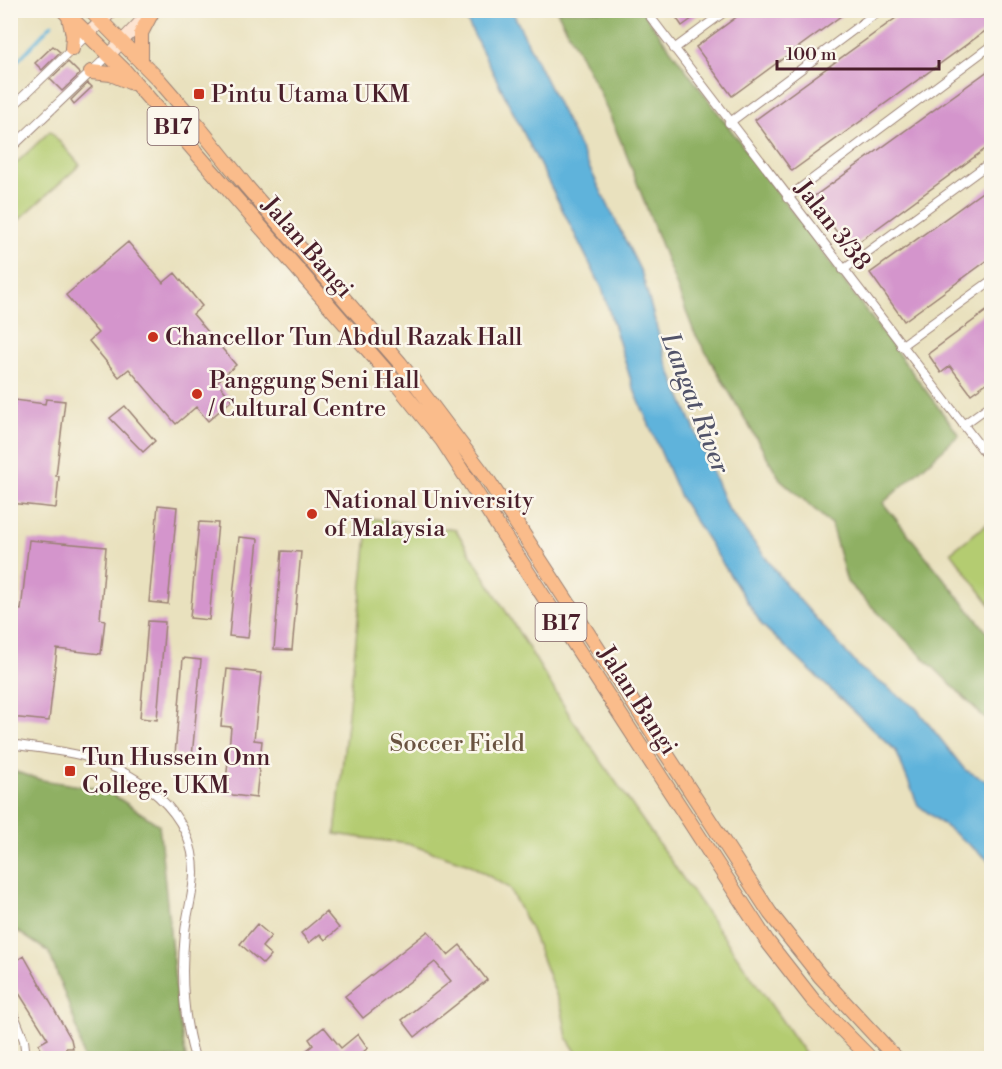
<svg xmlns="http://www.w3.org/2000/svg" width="1002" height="1069" font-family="'Libre Bodoni',serif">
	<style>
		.green { fill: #b4cc71; stroke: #7f764e; stroke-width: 1.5 }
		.forest { fill: #8fb063; stroke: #6c6847; stroke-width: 1.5 }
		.water { fill: #5eb3db; stroke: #546983; stroke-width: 1.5 }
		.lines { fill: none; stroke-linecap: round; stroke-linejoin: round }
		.stream { stroke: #5eb3db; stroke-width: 3 }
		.building { fill: #d495cc }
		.street-casing { stroke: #9a8074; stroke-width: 10 }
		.secondary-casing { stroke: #9a8074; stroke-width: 14 }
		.primary-casing { stroke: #9a8074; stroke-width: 16 }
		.street { stroke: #fff; stroke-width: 8 }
		.secondary { stroke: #fde4d1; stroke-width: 12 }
		.primary { stroke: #fabc8b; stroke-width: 14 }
		.poi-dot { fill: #c8321e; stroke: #fbf7ec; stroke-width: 2 }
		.labels { text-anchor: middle; stroke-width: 5; stroke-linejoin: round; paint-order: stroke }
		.shield { fill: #fbf7ec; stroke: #7f6065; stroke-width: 1.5 }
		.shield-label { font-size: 22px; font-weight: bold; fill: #4a1f2b }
		.poi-label { font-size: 24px; fill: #4a1f2b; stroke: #fbf7ec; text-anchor: start }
		.street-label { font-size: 24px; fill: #4a1f2b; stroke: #fbf7ec }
		.park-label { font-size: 24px; fill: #6a5340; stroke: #fbf7ec }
		.water-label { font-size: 26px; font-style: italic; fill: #515369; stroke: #fbf7ec }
	</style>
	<rect width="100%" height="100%" fill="#fbf7ec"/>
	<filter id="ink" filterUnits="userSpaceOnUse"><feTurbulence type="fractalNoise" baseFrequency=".0167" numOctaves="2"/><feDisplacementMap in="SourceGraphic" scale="12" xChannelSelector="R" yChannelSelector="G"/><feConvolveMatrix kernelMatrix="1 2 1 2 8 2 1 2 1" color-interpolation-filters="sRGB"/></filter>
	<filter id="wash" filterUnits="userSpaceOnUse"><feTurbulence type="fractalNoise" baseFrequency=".008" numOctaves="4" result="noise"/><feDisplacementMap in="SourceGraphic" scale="24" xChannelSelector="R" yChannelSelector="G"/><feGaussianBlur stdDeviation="1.35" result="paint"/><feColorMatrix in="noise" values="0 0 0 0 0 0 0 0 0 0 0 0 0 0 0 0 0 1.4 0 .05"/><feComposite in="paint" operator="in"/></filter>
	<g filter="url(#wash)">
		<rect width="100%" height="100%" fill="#e9e1be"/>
		<!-- green -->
		<path class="green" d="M50,131L80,165L11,227V168Z
			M369,518L456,530L572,719L808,1058H580L567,1038L562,1010L531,930L509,888L469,864L408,844L335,834Z
			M991,521V606L951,552Z"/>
		<!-- forest -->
		<path class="forest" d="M557,11H642L959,435L883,503L991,637V724L847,582L831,524L780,479L694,332L625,151L598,89Z
			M10,770L42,780L106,790L159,825L179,1020L186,1058H83L77,1028L49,952L11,927Z"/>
		<!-- water -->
		<path class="water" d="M462,11H512L642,274L666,361L727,507L788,587L860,668L916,708L965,770L991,783V862L918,805L896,751L762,625L680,497L633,387L602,288Z"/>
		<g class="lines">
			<!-- stream -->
			<path class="stream" d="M10,69L52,24"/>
		</g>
		<g id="blocks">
			<!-- building -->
			<path class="building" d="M671,10H704L682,26Z
				M746,10H849L732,96L696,47Z
				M907,10H986L992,18V26L792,171L755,120Z
				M53,46L60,52L42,70L35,63Z
				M68,62L80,74L62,91L50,79Z
				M992,68V144L849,249L812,198Z
				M88,83L92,87L74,104L71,100Z
				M992,185V257L904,321L870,273Z
				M128,242L163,283L175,273L202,306L193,314L236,365L217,382L232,400L208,421L196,407L176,424L129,369L119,377L89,341L98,333L66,295Z
				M992,307V379L971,394L950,366L941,373L928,354Z
				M46,399L65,401L56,476H59L56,508L10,503V444L15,400L45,404Z
				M125,406L155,441L143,452L110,418Z
				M158,505L177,507L168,604L149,602Z
				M199,522L218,523L209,620L190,618Z
				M239,537L258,539L248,638L229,636Z
				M29,540L106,547L100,619L105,620L101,654L57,649L49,721L10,717V609L21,610Z
				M282,551L301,552L292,650L274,649Z
				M148,621L165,622L157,720L140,718Z
				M183,658L201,660L192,757L175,755Z
				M227,669L261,673L254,740L262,741L256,798L225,794L231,727L221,726Z
				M326,912L339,928L325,940L320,934L309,943L301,933Z
				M257,924L271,936L262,947L271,955L263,964L240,944Z
				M428,931L448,955L460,945L487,980L415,1037L402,1020L451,981L435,962L363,1018L345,996Z
				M24,956L71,1039L73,1048H66L65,1059L42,1057L39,1044L48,1039L10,979V964Z
				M324,1027L341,1048L358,1034L368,1048L363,1052L369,1059H341L336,1053L329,1059H296L313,1045L309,1039Z"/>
		</g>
	</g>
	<g filter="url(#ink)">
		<use href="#blocks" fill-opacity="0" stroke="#9a8074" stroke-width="1.5"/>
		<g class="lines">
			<defs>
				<path id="street" d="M645,10L992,462
					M674,49L727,10
					M10,109L89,33
					M729,123L880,10
					M10,149L110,54
					M787,198L992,45
					M843,270L992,161
					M901,346L992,280
					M963,425L992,404
					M10,744C34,748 60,750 83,756C137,772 194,810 194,873C194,892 187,912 185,932C181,973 183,1018 195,1058
					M10,1005L24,1040L26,1058"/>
				<path id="secondary" d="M89,33L113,10
					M110,54L148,14"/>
				<path id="primary" d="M63,10L125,71L387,372L442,440L767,941L813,1000L870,1058
					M90,10L159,80L185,110L247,187L400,363L488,480L770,913L820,976L896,1058
					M69,17L73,35L72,49
					M141,62V33L153,10
					M91,72L111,74L132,83"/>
			</defs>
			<!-- street casing -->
			<use href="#street" class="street-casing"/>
			<!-- secondary casing -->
			<use href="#secondary" class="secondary-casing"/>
			<!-- primary casing -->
			<use href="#primary" class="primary-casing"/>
			<!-- street -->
			<use href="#street" class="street"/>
			<!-- secondary -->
			<use href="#secondary" class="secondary"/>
			<!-- primary -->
			<use href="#primary" class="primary"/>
		</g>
	</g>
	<!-- markers -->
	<g class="poi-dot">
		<rect x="193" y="88" width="12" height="12" rx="3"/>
		<circle cx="153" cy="337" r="6"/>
		<circle cx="197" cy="394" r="6"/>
		<circle cx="312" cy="514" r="6"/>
		<rect x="64" y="765" width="12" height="12" rx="3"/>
	</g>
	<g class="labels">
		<!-- shield labels -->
		<g class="shield">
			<rect x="147.5" y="107" width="51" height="38" rx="4.5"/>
			<rect x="535.5" y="603" width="51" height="38" rx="4.5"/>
		</g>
		<g class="shield-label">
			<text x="173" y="134">B17</text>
			<text x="561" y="630">B17</text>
		</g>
		<!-- poi labels -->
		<g class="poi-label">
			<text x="211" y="102">Pintu Utama UKM</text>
			<text x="165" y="345">Chancellor Tun Abdul Razak Hall</text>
			<text x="209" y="388">Panggung Seni Hall<tspan x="209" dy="28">/ Cultural Centre</tspan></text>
			<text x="324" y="508">National University<tspan x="324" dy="28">of Malaysia</tspan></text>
			<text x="82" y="765">Tun Hussein Onn<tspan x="82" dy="28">College, UKM</tspan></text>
		</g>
		<!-- street labels -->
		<g class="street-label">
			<text transform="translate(833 225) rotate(52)" y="8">Jalan 3/38</text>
			<text transform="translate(308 247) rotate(49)" y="8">Jalan Bangi</text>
			<text transform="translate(638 700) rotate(57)" y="8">Jalan Bangi</text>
		</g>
		<!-- park labels -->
		<g class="park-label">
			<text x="457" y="751">Soccer Field</text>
		</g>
		<!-- water labels -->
		<g class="water-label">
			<text transform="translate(696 403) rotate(69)" y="9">Langat River</text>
		</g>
	</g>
	<!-- margin -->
	<rect width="1002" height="1069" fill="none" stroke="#fbf7ec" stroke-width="36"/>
	<!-- scale -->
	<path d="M777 60v9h162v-9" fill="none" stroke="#4a1f2b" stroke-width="3"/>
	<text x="786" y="60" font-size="18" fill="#4a1f2b" stroke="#fbf7ec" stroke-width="4.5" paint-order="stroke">100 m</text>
</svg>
